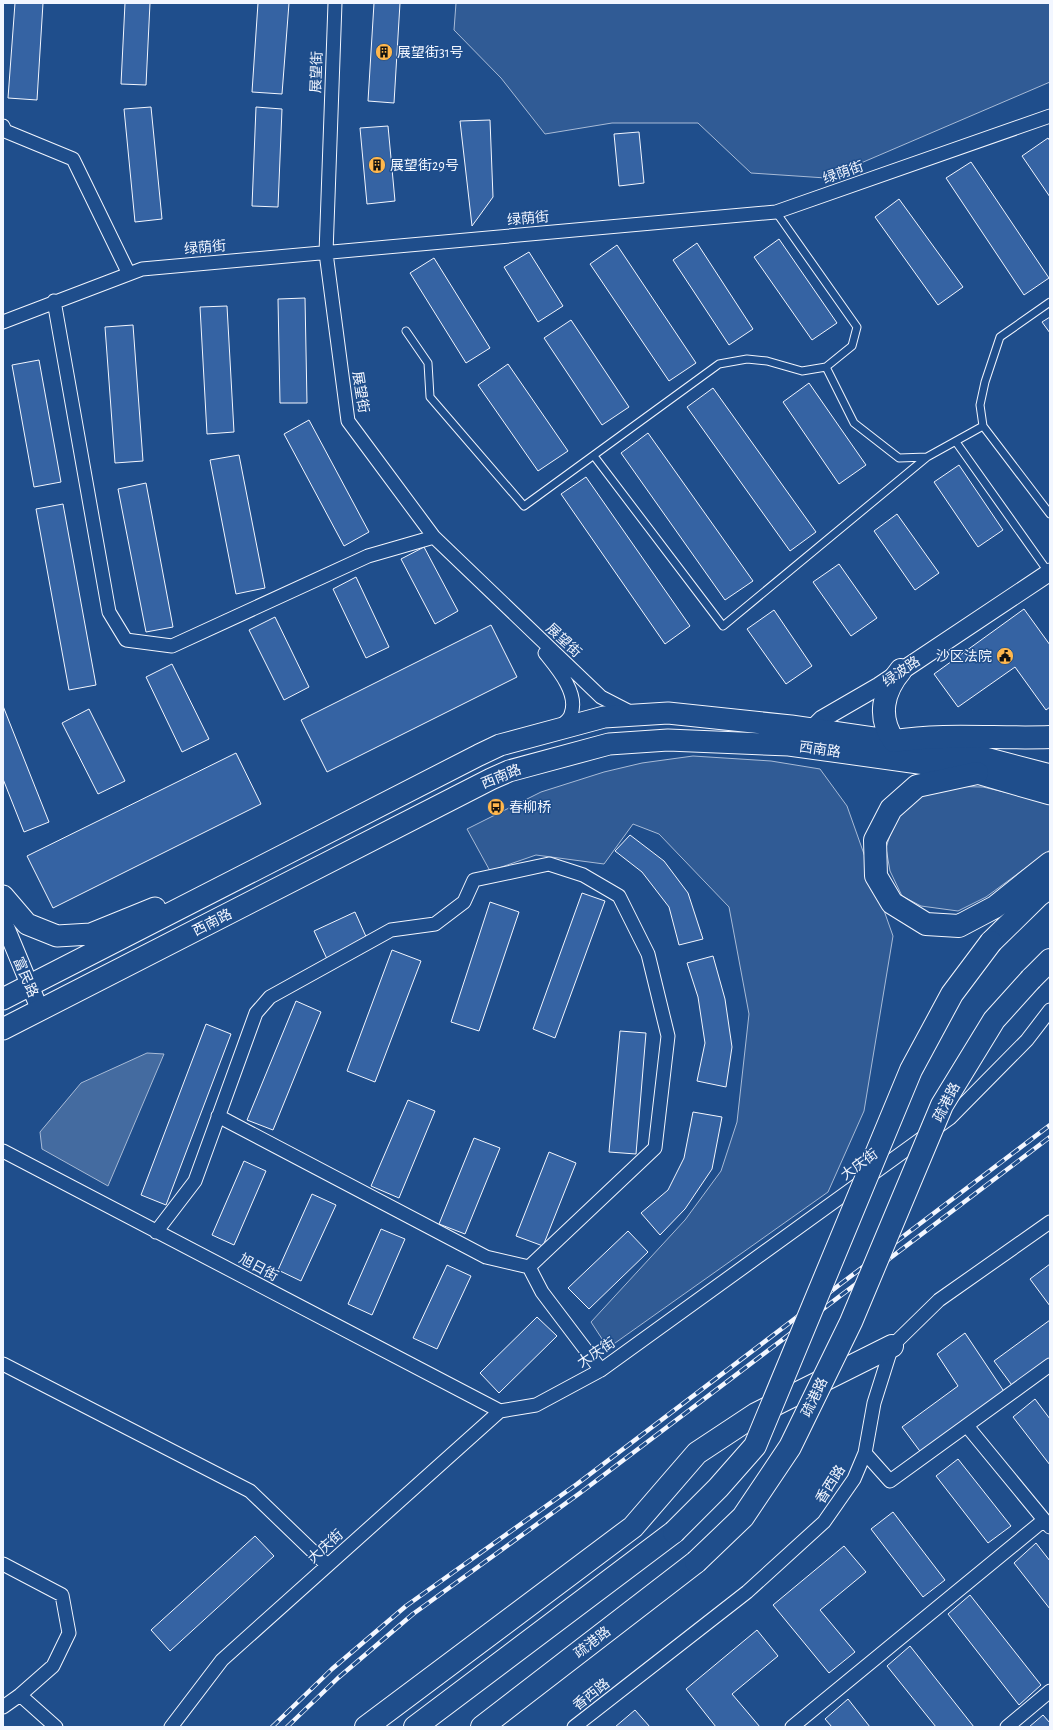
<svg xmlns="http://www.w3.org/2000/svg" width="1053" height="1730" font-family="'Alegreya Sans','Noto Sans SC',sans-serif">
	<style>
		.built { fill: #305b95; stroke: #a8bbd7 }
		.water { fill: #446ba0; stroke: #a8bbd7 }
		.building { fill: #3563a3; stroke: #f2f6ff }
		.lines { fill: none; stroke-linecap: round; stroke-linejoin: round }
		.service-casing { stroke: #f2f6ff; stroke-width: 9 }
		.minor-casing { stroke: #f2f6ff; stroke-width: 15 }
		.tertiary-casing { stroke: #f2f6ff; stroke-width: 19 }
		.primary-casing { stroke: #f2f6ff; stroke-width: 23 }
		.trunk-casing { stroke: #f2f6ff; stroke-width: 24 }
		.service { stroke: #1f4e8c; stroke-width: 7 }
		.minor { stroke: #1f4e8c; stroke-width: 13 }
		.tertiary { stroke: #1f4e8c; stroke-width: 17 }
		.primary { stroke: #1f4e8c; stroke-width: 21 }
		.trunk { stroke: #1f4e8c; stroke-width: 22 }
		.rail-casing { stroke: #f2f6ff; stroke-width: 4.5 }
		.rail { stroke: #1f4e8c; stroke-width: 3; stroke-dasharray: 9; stroke-linecap: butt }
		.trunk-bridge-casing { stroke: #f2f6ff; stroke-width: 24; stroke-linecap: butt }
		.trunk-bridge { stroke: #1f4e8c; stroke-width: 22 }
		.labels { text-anchor: middle; stroke-width: 3; stroke-linejoin: round; paint-order: stroke }
		.poi-label { font-size: 14px; fill: #f2f6ff; stroke: #1f4e8c; text-anchor: start }
		.street-label { font-size: 14px; fill: #f2f6ff; stroke: #1f4e8c }
	</style>
	<rect width="100%" height="100%" fill="#1f4e8c"/>
	<!-- built -->
	<path class="built" d="M456,3H1050V82L826,178L751,173L698,123H612L545,134L501,78L454,30Z
		M693,756L771,761L820,769L847,806L893,936L864,1111L828,1192L608,1348L591,1322L685,1220L721,1171L737,1122L749,1014L729,907L659,834L633,824L604,864L536,855L490,871L467,829L541,792L604,772L642,763Z
		M937,786L983,787L1050,803V850L986,897L958,911L921,906L902,896L890,871L886,848L894,822L915,800Z"/>
	<!-- water -->
	<path class="water" d="M147,1053L164,1054L108,1186L42,1149L40,1132L81,1083Z"/>
	<!-- building -->
	<path class="building" d="M15,3H43L37,100L8,98Z
		M125,3H150L146,85L121,84Z
		M258,3H289L282,94L252,92Z
		M374,3H400L394,103L368,101Z
		M151,107L162,219L135,222L124,109Z
		M256,107L282,109L278,207L252,206Z
		M490,120L493,197L472,226L460,121Z
		M388,126L395,201L367,204L360,128Z
		M639,132L644,183L619,186L614,134Z
		M1048,138L1050,141V197L1022,156Z
		M971,162L1049,278L1024,295L946,178Z
		M899,199L963,287L938,305L875,217Z
		M779,239L837,323L812,340L754,257Z
		M697,243L753,329L729,345L673,260Z
		M617,245L696,363L669,381L590,264Z
		M529,252L563,306L538,322L504,267Z
		M434,258L490,348L466,363L410,273Z
		M305,298L307,403H280L278,299Z
		M227,306L234,432L207,434L200,307Z
		M1050,317V333L1042,322Z
		M571,320L629,407L602,425L544,338Z
		M133,325L143,461L115,463L105,327Z
		M39,360L61,482L34,487L12,365Z
		M508,364L568,451L538,471L478,385Z
		M809,383L866,465L839,484L783,402Z
		M713,388L816,532L790,551L687,407Z
		M309,420L369,532L344,546L284,434Z
		M648,433L753,581L725,600L621,453Z
		M239,455L265,588L236,594L210,460Z
		M959,465L1003,530L978,547L934,482Z
		M586,477L690,626L665,644L561,494Z
		M146,483L173,627L146,632L118,489Z
		M63,504L96,685L69,690L36,509Z
		M897,514L939,573L915,590L874,531Z
		M424,547L458,611L435,624L401,559Z
		M839,564L877,618L851,636L813,582Z
		M356,577L389,647L366,658L333,589Z
		M1024,609L1050,645V707L1046,710L1015,667L958,707L934,674Z
		M774,610L812,666L786,684L747,629Z
		M275,617L309,687L284,700L249,630Z
		M491,625L517,677L327,772L301,720Z
		M172,664L209,739L182,752L146,677Z
		M3,706L49,822L24,832L3,779Z
		M89,709L125,781L98,794L62,723Z
		M236,753L261,804L53,908L27,856Z
		M630,835L664,861L688,893L703,939L679,945L669,907L642,872L615,851Z
		M582,893L605,901L555,1038L533,1029Z
		M490,902L519,912L479,1031L451,1022Z
		M355,912L368,941L327,959L314,931Z
		M392,950L421,961L375,1082L347,1071Z
		M713,956L725,999L732,1047L726,1087L697,1081L705,1043L698,997L687,963Z
		M296,1001L321,1012L273,1130L247,1120Z
		M206,1024L231,1034L166,1205L141,1195Z
		M620,1031L646,1033L636,1154L609,1152Z
		M408,1100L435,1111L399,1198L371,1186Z
		M693,1112L722,1117L712,1169L685,1209L660,1235L641,1213L668,1190L684,1158Z
		M474,1138L500,1148L465,1234L439,1224Z
		M549,1152L576,1163L543,1246L516,1236Z
		M244,1161L266,1171L234,1245L212,1235Z
		M312,1194L336,1205L301,1281L278,1270Z
		M381,1229L405,1239L372,1315L348,1304Z
		M628,1231L648,1252L589,1309L568,1288Z
		M1050,1264V1306L1030,1279Z
		M447,1265L471,1276L437,1349L413,1338Z
		M537,1317L557,1336L499,1393L480,1373Z
		M1050,1320V1362L1014,1388L994,1361Z
		M965,1333L1005,1393L922,1454L902,1427L958,1386L937,1354Z
		M1035,1399L1050,1419V1465L1013,1417Z
		M958,1459L1011,1526L988,1543L936,1476Z
		M893,1512L945,1580L923,1597L871,1529Z
		M255,1536L274,1556L170,1651L151,1630Z
		M1036,1543L1050,1561V1609L1014,1563Z
		M844,1546L866,1572L820,1610L855,1652L829,1673L773,1605Z
		M970,1595L1041,1685L1019,1705L948,1614Z
		M757,1630L778,1656L732,1694L760,1727H716L686,1689Z
		M910,1646L974,1727H936L887,1666Z
		M848,1699L870,1727H832L825,1719Z
		M635,1710L650,1727H615Z
		M1043,1715L1050,1723V1727H1029Z"/>
	<g class="lines">
		<defs>
			<path id="service" d="M776,212L857,327L852,346L826,367
				M406,331L428,363L430,397L524,506L719,364L747,359L767,361L802,371L826,367L854,423L899,458L927,457
				M983,426L980,405L985,382L1000,337L1050,302
				M956,442L1049,573
				M594,456L723,626L927,457L983,426L1050,514"/>
			<path id="minor" d="M335,3L326,253L348,421L434,537L601,697L632,713
				M3,126L5,131L73,159L129,274
				M54,301L109,612L126,640L172,646L368,556L434,537
				M3,322L142,269L776,212L1050,116
				M545,653C557,668 579,693 571,714C570,719 563,724 559,728
				M218,1116L486,1257L529,1267L542,1292L601,1370
				M3,1151L500,1411
				M156,1232L195,1181L256,1013L270,997L391,930L435,924L464,902L474,880L549,864L583,875L619,896L648,954L668,1036L655,1148L529,1267
				M3,1364L250,1491L327,1565
				M967,1426L1050,1527
				M865,1453L890,1481L1050,1365
				M3,1564L62,1595L69,1633L53,1666L20,1695L3,1707
				M20,1695L56,1727
				M171,1727L222,1660L500,1411L536,1405L601,1370L950,1118L1027,1040L1050,1010
				M574,1727L747,1592L824,1522L854,1479L865,1453L874,1403L892,1346L939,1300L1050,1222
				M792,1727L1044,1520
				M1007,1727L1050,1691"/>
			<path id="tertiary" d="M812,729L822,719L879,686L1050,572
				M3,921L40,1010"/>
			<path id="primary" d="M3,896L27,924L57,936L91,934L155,908
				M3,999L479,755L500,745L604,717L668,713L791,726L894,741L985,758L1050,775
				M3,1029L491,779L509,771L609,744L668,740L789,745L933,765L977,773L1050,794"/>
			<path id="trunk" d="M901,670C883,691 877,717 894,741C946,733 998,739 1050,737
				M977,773L917,786L891,809L875,840L876,876L892,903L926,924L959,926L995,907L1050,863
				M991,942L1039,895L1050,887
				M1031,979L1050,960
				M366,1727L633,1527L697,1453L756,1414L892,1346
				M415,1727L674,1532
				M482,1727L696,1562"/>
		</defs>
		<!-- service casing -->
		<use href="#service" class="service-casing"/>
		<!-- minor casing -->
		<use href="#minor" class="minor-casing"/>
		<!-- tertiary casing -->
		<use href="#tertiary" class="tertiary-casing"/>
		<!-- primary casing -->
		<use href="#primary" class="primary-casing"/>
		<!-- trunk casing -->
		<use href="#trunk" class="trunk-casing"/>
		<!-- service -->
		<use href="#service" class="service"/>
		<!-- minor -->
		<use href="#minor" class="minor"/>
		<!-- tertiary -->
		<use href="#tertiary" class="tertiary"/>
		<!-- primary -->
		<use href="#primary" class="primary"/>
		<!-- trunk -->
		<use href="#trunk" class="trunk"/>
		<defs>
			<path id="rail" d="M272,1727L332,1669L406,1606L577,1484L1050,1125
				M287,1727L338,1678L413,1614L580,1493L1050,1137"/>
		</defs>
		<!-- rail casing -->
		<use href="#rail" class="rail-casing"/>
		<!-- rail -->
		<use href="#rail" class="rail"/>
		<defs>
			<path id="trunk-bridge" d="M674,1532L718,1488L755,1446L911,1070L952,994L991,942
				M696,1562L743,1517L790,1447L851,1322L942,1105L994,1020L1031,979"/>
		</defs>
		<!-- trunk-bridge casing -->
		<use href="#trunk-bridge" class="trunk-bridge-casing"/>
		<!-- trunk-bridge -->
		<use href="#trunk-bridge" class="trunk-bridge"/>
	</g>
	<!-- icons -->
	<defs>
		<symbol id="building-disc" viewBox="-11 -11 22 22"><circle r="9.5" fill="#ffb74d" stroke="#1f4e8c"/><path d="M-4-6H4V6H1V3H-1V6H-4ZM-2.5-4.3h1.7v1.8h-1.7ZM.8-4.3h1.7v1.8H.8ZM-2.5-1h1.7V.8h-1.7ZM.8-1h1.7V.8H.8Z" fill="#111"/></symbol>
		<symbol id="civic-disc" viewBox="-11 -11 22 22"><circle r="9.5" fill="#ffb74d" stroke="#1f4e8c"/><path d="M-.6-6.5H3V-4.5H.6V-3L4-1V1h2V6H-6V1h2V-1L-.6-3ZM-1.2 2.5V6h2.4V2.5Z" fill="#111"/></symbol>
		<symbol id="bus-disc" viewBox="-11 -11 22 22"><circle r="9.5" fill="#ffb74d" stroke="#1f4e8c"/><path d="M-5-6H5V4H4V6H2V4H-2V6H-4V4H-5ZM-3.5-4V0h7V-4ZM-3.5 1.2v1.5H-2V1.2ZM2 1.2v1.5H3.5V1.2Z" fill="#111"/></symbol>
	</defs>
	<g fill-rule="evenodd">
		<use href="#building-disc" x="374" y="42" width="20" height="20"/>
		<use href="#building-disc" x="367" y="155" width="20" height="20"/>
		<use href="#civic-disc" x="995" y="646" width="20" height="20"/>
		<use href="#bus-disc" x="486" y="797" width="20" height="20"/>
	</g>
	<g class="labels">
		<!-- poi labels -->
		<g class="poi-label">
			<text x="397" y="57">展望街31号</text>
			<text x="390" y="170">展望街29号</text>
			<text x="992" y="661" text-anchor="end">沙区法院</text>
			<text x="509" y="812">春柳桥</text>
		</g>
		<!-- street labels -->
		<g class="street-label">
			<text transform="translate(316 72) rotate(-88)" y="5">展望街</text>
			<text transform="translate(843 172) rotate(-19)" y="5">绿荫街</text>
			<text transform="translate(528 218) rotate(-5)" y="5">绿荫街</text>
			<text transform="translate(205 247) rotate(-5)" y="5">绿荫街</text>
			<text transform="translate(361 392) rotate(81)" y="5">展望街</text>
			<text transform="translate(564 640) rotate(43)" y="5">展望街</text>
			<text transform="translate(901 671) rotate(-34)" y="5">绿波路</text>
			<text transform="translate(820 749) rotate(8)" y="5">西南路</text>
			<text transform="translate(501 776) rotate(-22)" y="5">西南路</text>
			<text transform="translate(212 922) rotate(-27)" y="5">西南路</text>
			<text transform="translate(26 977) rotate(67)" y="5">富民路</text>
			<text transform="translate(946 1102) rotate(-63)" y="5">疏港路</text>
			<text transform="translate(859 1164) rotate(-36)" y="5">大庆街</text>
			<text transform="translate(259 1267) rotate(28)" y="5">旭日街</text>
			<text transform="translate(596 1352) rotate(-33)" y="5">大庆街</text>
			<text transform="translate(814 1397) rotate(-64)" y="5">疏港路</text>
			<text transform="translate(830 1484) rotate(-58)" y="5">香西路</text>
			<text transform="translate(325 1546) rotate(-42)" y="5">大庆街</text>
			<text transform="translate(592 1642) rotate(-38)" y="5">疏港路</text>
			<text transform="translate(591 1694) rotate(-38)" y="5">香西路</text>
		</g>
	</g>
	<!-- border -->
	<rect width="1053" height="1730" fill="none" stroke="#f2f6ff" stroke-width="8"/>
</svg>
